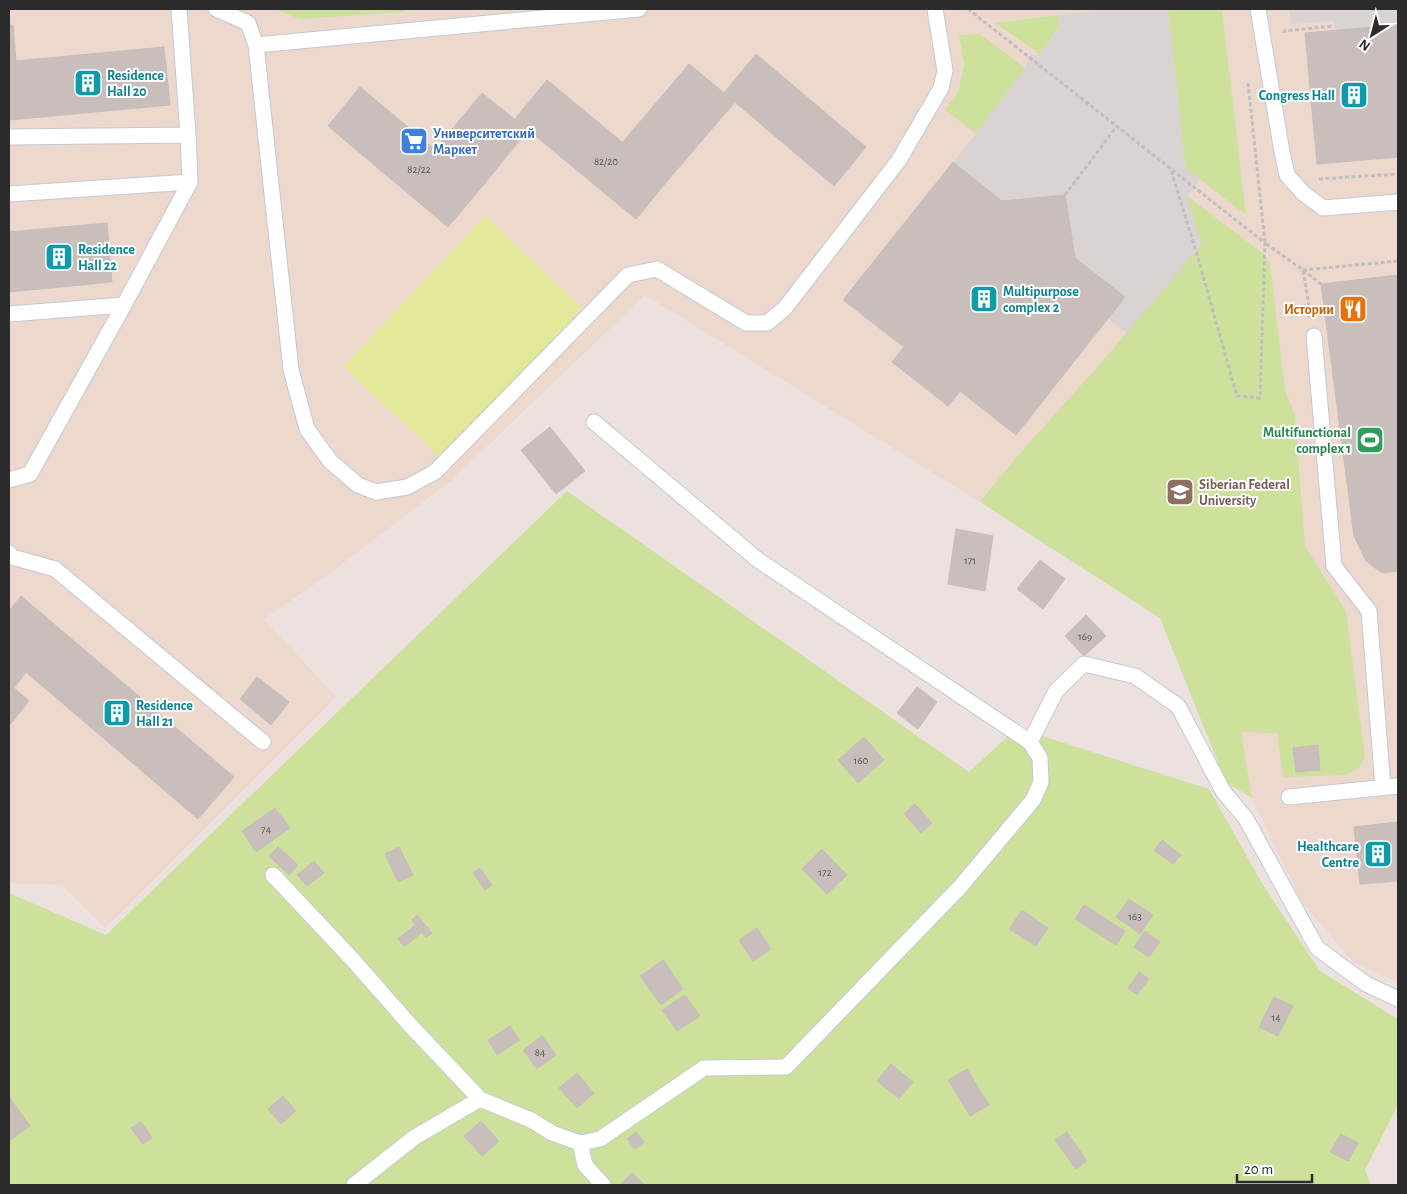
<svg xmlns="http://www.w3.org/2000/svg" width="1407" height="1194" font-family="'Alegreya Sans',sans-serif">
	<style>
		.education { fill: #edd8ce }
		.green { fill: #cde19d }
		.pitch { fill: #e3e899 }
		.plaza { fill: #d9d3d1 }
		.building { fill: #c8bfbc; stroke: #c8bcb8 }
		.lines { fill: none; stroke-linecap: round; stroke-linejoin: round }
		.lane-casing { stroke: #c2cad1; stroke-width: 17 }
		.path { stroke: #bfbfbf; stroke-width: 3; stroke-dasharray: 4 2.5; stroke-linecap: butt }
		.lane { stroke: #fff; stroke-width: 15 }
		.labels { text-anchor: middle; stroke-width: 4; stroke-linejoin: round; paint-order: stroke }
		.number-label { font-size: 11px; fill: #52504f }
		.culture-label { font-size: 14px; font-weight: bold; fill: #0d838f; stroke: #fff; text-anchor: start }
		.shop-label { font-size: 14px; font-weight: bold; fill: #366cbe; stroke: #fff; text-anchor: start }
		.food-label { font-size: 14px; font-weight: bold; fill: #c56008; stroke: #fff; text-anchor: end }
		.leisure-label { font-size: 14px; font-weight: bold; fill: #27864d; stroke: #fff; text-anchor: end }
		.education-label { font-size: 14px; font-weight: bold; fill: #785e54; stroke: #fff; text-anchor: start }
	</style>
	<rect width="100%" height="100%" fill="#ece1de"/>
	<!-- education -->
	<path class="education" d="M9,9H1398V982L1353,962L1301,901L1252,798L1226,782L1160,618L980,502L645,295L451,481L318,582L264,619L336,697L105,928L62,885L9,883Z"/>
	<!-- green -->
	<path class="green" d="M275,9H405V12L300,19Z
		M1168,9H1222L1246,215L1185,168Z
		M1058,15L1059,27L1040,54L995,23Z
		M980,34L1025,68L976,134L945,110L959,89L964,64L959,35Z
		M1187,196L1264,254L1270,264L1285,390L1295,415L1305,546L1346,611L1365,757L1359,768L1346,775L1283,777L1277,733L1241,732L1252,798L1226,782L1160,618L980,502L1020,453L1108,355L1166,285Z
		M567,491L969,772L1017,728L1209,789L1263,885L1320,971L1398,1019V1105L1365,1170L1371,1185H9V893L106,935Z"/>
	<!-- pitch -->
	<path class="pitch" d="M485,216L582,308L441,458L343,367Z"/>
	<!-- plaza -->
	<path class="plaza" d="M1113,9H1168L1185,168L1200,180L1187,197L1202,244L1127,333L1108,319L1125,297L953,162L976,134L1025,68L1028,56L1040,54L1059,28L1058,15Z
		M1289,9H1398V25L1336,30L1334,21L1291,24Z"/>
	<!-- building -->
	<path class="building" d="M9,25H13L16,61L164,47L170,105L9,120Z
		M1398,25V157L1317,164L1305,33Z
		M756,54L866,147L834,186L724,93Z
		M689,64L735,102L668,180L623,142Z
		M547,80L668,180L636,219L515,119Z
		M360,87L481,188L448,227L328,126Z
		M482,93L528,130L481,188L435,150Z
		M953,162L1002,201L1065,195L1075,258L1125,297L1016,435L960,391L948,406L892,362L904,347L843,300Z
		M107,223L112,282L9,292V232Z
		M1398,275V571L1382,573L1366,561L1354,536L1321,284Z
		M550,427L585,471L556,494L521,450Z
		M956,529L993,536L985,591L948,584Z
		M1040,560L1065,579L1043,609L1017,589Z
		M21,596L234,777L198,819L26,672L14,688L29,701L9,726V611Z
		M1086,615L1106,636L1084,656L1065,636Z
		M257,677L289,702L271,725L240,699Z
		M917,687L937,702L918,729L897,713Z
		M864,737L884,760L858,783L838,760Z
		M1318,745L1320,770L1296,772L1293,748Z
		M915,804L932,823L921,833L904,814Z
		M275,808L290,828L256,852L242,831Z
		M1398,822V881L1360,884L1354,827Z
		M1162,840L1181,855L1173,864L1154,850Z
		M278,847L298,865L289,875L269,856Z
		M399,847L413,875L398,882L385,854Z
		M822,849L847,875L827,894L802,869Z
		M314,861L324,873L307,886L297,875Z
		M480,868L492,885L485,890L473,873Z
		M1129,899L1153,915L1140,934L1116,917Z
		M1084,905L1125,931L1116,945L1075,919Z
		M1022,910L1048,928L1036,946L1009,929Z
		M417,915L432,933L426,937L422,932L404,947L398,939L415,925L412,920Z
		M757,928L771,949L753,961L739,940Z
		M1145,931L1160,942L1149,957L1134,947Z
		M663,960L683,989L661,1005L640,976Z
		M1139,972L1149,979L1137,995L1128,988Z
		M685,995L700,1016L677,1031L662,1010Z
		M1274,997L1293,1006L1278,1036L1259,1027Z
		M510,1026L520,1040L497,1055L488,1040Z
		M542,1036L556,1055L537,1069L523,1050Z
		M891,1064L913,1082L899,1099L877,1081Z
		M967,1069L989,1105L970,1116L948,1080Z
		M577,1073L594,1093L577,1108L559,1088Z
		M283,1096L296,1111L281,1124L268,1109Z
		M9,1097L30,1126L9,1141Z
		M481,1121L499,1141L482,1156L464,1136Z
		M141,1122L152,1138L143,1144L131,1128Z
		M636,1132L644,1142L635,1149L627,1139Z
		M1067,1132L1087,1161L1076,1169L1055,1140Z
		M1341,1134L1358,1143L1348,1161L1330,1152Z
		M632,1173L645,1185H620Z"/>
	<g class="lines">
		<defs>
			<path id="lane" d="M216,9L248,23L256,45L639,9
				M1258,9L1282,152L1287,175L1303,193L1323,208L1398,202
				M256,45L291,370L307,429L330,461L358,485L376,492L407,487L435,472L628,275L657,269L746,323H767L785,308L899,160L941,88L945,71L935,9
				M9,137L188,135
				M9,194L190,182
				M9,314L124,305L190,182L188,135L179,9
				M1314,336L1334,566L1369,611L1383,787
				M594,422L758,560L1030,742
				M9,480L30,474L124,305
				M9,553L12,557L55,569L263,742
				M1289,797L1398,786
				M273,875L352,959L410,1025L480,1099L531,1120L552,1133L580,1143L600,1139L704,1068L786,1067L960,887L1033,800L1041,782L1040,758L1030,742L1056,691L1084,664L1135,676L1178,706L1223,791L1246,819L1317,948L1366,984L1398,999
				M580,1143L585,1165L603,1185
				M354,1185L415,1137L480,1099"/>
		</defs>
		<!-- lane casing -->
		<use href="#lane" class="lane-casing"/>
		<!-- path -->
		<path class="path" d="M968,9L1265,243L1260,398L1237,396L1196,251L1170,167
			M1284,33V31L1334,26
			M1248,83L1265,243L1303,270L1311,318
			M1319,179L1398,174
			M1065,195L1117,126
			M1303,270L1398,261
			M1303,270L1321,284"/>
		<!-- lane -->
		<use href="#lane" class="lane"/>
	</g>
	<!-- icons -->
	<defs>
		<symbol id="building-square" viewBox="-11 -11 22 22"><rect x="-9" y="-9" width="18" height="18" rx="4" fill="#0f9aa8" stroke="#fff"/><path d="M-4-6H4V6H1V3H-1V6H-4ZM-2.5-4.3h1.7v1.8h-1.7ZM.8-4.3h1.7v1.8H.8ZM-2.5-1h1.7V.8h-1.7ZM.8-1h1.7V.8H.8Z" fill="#fff"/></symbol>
		<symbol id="supermarket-square" viewBox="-11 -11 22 22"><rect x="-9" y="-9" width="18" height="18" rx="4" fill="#3f7fe0" stroke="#fff"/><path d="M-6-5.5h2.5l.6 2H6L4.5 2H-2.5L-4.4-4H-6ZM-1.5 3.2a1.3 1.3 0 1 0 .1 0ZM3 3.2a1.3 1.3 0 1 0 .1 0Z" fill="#fff"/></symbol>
		<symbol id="restaurant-square" viewBox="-11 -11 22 22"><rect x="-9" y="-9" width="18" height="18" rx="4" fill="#e8710a" stroke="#fff"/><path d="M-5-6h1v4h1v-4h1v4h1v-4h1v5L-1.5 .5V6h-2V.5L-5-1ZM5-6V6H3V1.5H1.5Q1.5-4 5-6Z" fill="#fff"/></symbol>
		<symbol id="stadium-square" viewBox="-11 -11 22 22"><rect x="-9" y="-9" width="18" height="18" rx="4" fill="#2e9e5b" stroke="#fff"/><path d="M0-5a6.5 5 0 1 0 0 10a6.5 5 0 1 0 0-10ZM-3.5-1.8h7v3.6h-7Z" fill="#fff"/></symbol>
		<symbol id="university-square" viewBox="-11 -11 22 22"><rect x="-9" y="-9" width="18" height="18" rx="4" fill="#8d6e63" stroke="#fff"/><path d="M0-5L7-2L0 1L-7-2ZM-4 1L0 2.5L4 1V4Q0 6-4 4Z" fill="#fff"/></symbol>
	</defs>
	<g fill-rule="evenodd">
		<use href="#building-square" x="72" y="67" width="32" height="32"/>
		<use href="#building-square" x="1338" y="79" width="32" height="32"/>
		<use href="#supermarket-square" x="398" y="125" width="32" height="32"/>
		<use href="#building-square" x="43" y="241" width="32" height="32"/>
		<use href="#building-square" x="968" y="283" width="32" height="32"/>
		<use href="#restaurant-square" x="1337" y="293" width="32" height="32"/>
		<use href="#stadium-square" x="1354" y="424" width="32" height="32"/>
		<use href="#university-square" x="1164" y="476" width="32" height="32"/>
		<use href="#building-square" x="101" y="697" width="32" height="32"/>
		<use href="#building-square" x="1362" y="838" width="32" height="32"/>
	</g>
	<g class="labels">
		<!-- number labels -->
		<g class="number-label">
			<text x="606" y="165">82/20</text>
			<text x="419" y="173">82/22</text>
			<text x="970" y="564">171</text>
			<text x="1085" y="640">169</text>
			<text x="861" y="764">160</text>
			<text x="266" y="833">74</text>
			<text x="825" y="876">172</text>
			<text x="1135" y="920">163</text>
			<text x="1276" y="1021">14</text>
			<text x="540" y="1056">84</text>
		</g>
		<!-- culture labels -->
		<g class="culture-label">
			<text x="107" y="80">Residence<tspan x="107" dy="16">Hall 20</tspan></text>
			<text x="1335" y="100" text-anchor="end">Congress Hall</text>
			<text x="78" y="254">Residence<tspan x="78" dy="16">Hall 22</tspan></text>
			<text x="1003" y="296">Multipurpose<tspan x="1003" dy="16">complex 2</tspan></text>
			<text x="136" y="710">Residence<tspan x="136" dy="16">Hall 21</tspan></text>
			<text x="1359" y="851" text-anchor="end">Healthcare<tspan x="1359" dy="16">Centre</tspan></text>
		</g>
		<!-- shop labels -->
		<g class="shop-label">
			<text x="433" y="138">Университетский<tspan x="433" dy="16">Маркет</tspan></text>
		</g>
		<!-- food labels -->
		<g class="food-label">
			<text x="1334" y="314">Истории</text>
		</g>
		<!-- leisure labels -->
		<g class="leisure-label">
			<text x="1351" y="437">Multifunctional<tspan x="1351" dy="16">complex 1</tspan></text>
		</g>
		<!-- education labels -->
		<g class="education-label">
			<text x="1199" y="489">Siberian Federal<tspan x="1199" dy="16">University</tspan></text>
		</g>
	</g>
	<!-- border -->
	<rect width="1407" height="1194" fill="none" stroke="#2b2b2b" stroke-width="20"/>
	<!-- north arrow -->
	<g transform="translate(1372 35) rotate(216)" stroke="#ffffff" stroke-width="4" paint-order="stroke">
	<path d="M0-4L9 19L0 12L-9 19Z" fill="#2b2b2b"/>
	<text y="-8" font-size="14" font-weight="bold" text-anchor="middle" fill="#2b2b2b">N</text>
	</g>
	<!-- scale -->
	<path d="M1237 1174v8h75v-8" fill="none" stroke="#2b2b2b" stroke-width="2.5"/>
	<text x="1244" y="1174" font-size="15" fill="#2b2b2b" stroke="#ffffff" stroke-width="4" paint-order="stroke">20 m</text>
</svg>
